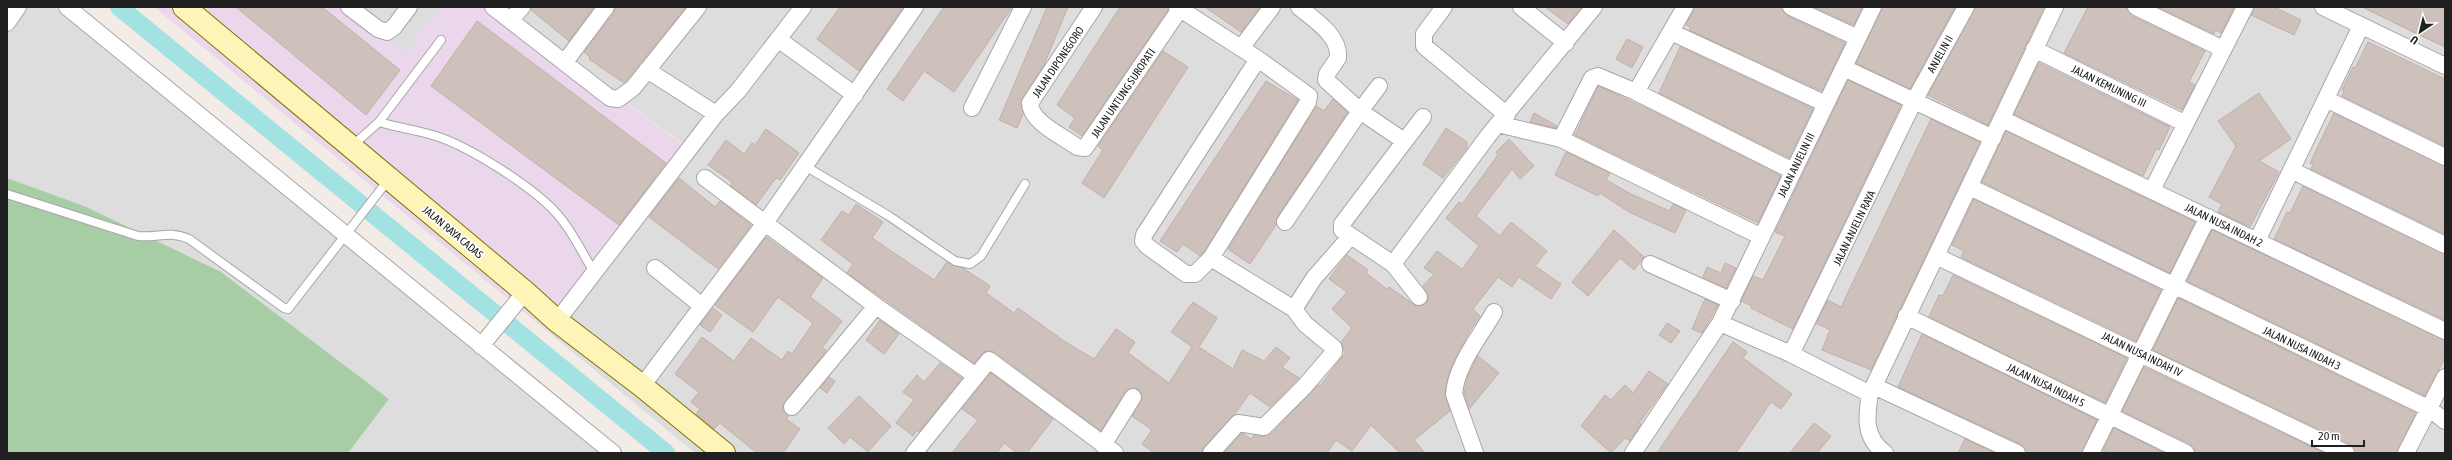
<svg xmlns="http://www.w3.org/2000/svg" width="2452" height="460" font-family="'Asap Condensed',sans-serif">
	<style>
		.residential { fill: #dedddd }
		.industrial { fill: #ebd7eb }
		.cemetery { fill: #a7cda5 }
		.lines { fill: none; stroke-linecap: round; stroke-linejoin: round }
		.canal { stroke: #a2e2e3; stroke-width: 18 }
		.building { fill: #cec0bb; stroke: #c5aea6 }
		.lane-casing { stroke: #a7a7a7; stroke-width: 10 }
		.street-casing { stroke: #a7a7a7; stroke-width: 18 }
		.secondary-casing { stroke: #7f7300; stroke-width: 24 }
		.lane { stroke: #fff; stroke-width: 8 }
		.street { stroke: #fff; stroke-width: 16 }
		.secondary { stroke: #fff4b7; stroke-width: 22 }
		.labels { text-anchor: middle; stroke-width: 3.5; stroke-linejoin: round; paint-order: stroke }
		.street-label { font-size: 11px; fill: #202020; stroke: #fff }
	</style>
	<rect width="100%" height="100%" fill="#f2ebe6"/>
	<!-- residential -->
	<path class="residential" d="M7,7H56L625,453H348L389,398L84,206L7,178Z
		M343,7H443L403,54Z
		M494,7H2445V453H695L547,331L689,148Z"/>
	<!-- industrial -->
	<path class="industrial" d="M154,7H343L403,54L443,7H494L689,149L547,331Z"/>
	<!-- cemetery -->
	<path class="cemetery" d="M7,178L84,206L221,272L389,399L348,453H7Z"/>
	<g class="lines">
		<!-- canal -->
		<path class="canal" d="M119,7L666,453"/>
	</g>
	<!-- building -->
	<path class="building" d="M236,7H322L400,70L366,115Z
		M531,7H594L569,41L531,10Z
		M615,7H686L624,83L589,59L590,57L584,52L614,13Z
		M840,7H903L859,71L817,39Z
		M944,7H1012L954,92L924,71L903,101L887,89Z
		M1047,7H1068L1044,65L1022,98L1023,114L1017,128L999,120Z
		M1120,7H1168V10L1082,136L1069,127L1075,118L1057,105Z
		M1205,7H1260L1241,32Z
		M1545,7H1582L1568,24Z
		M1694,7H1782L1787,16L1845,43L1822,91L1689,30L1691,28L1686,25Z
		M1814,7H1862L1854,25Z
		M1882,7H1955L1910,89L1856,63Z
		M1975,7H2044L1988,125L1928,95Z
		M2088,7H2127L2132,16L2205,51L2189,82L2195,85L2182,110L2064,53Z
		M2158,7H2234L2221,33L2215,30L2214,34Z
		M2254,7H2274L2301,20L2294,35L2251,15Z
		M2362,7H2445V47L2409,30Z
		M477,21L666,163L619,225L431,86Z
		M1627,39L1643,47L1632,68L1616,59Z
		M2368,42L2445,79V146L2342,96L2344,91L2342,90L2353,67L2355,68Z
		M1680,47L1813,109L1789,158L1659,93Z
		M1163,51L1188,67L1104,198L1082,183L1103,150L1098,146Z
		M2039,63L2170,127L2159,150L2156,149L2143,176L2014,114Z
		M1848,80L1901,105L1793,329L1751,308L1752,306L1741,301L1753,276L1763,280L1785,236L1775,232Z
		M1266,81L1298,100L1204,252L1200,256L1183,244L1177,252L1160,241Z
		M1598,86L1650,110L1781,176L1758,223L1575,135Z
		M2259,93L2291,139L2259,161L2279,172L2250,227L2218,212L2222,204L2209,197L2236,146L2218,121Z
		M1333,99L1348,112L1277,217L1276,225L1250,264L1228,249L1316,106L1324,111Z
		M1534,113L1557,126L1556,128L1530,122Z
		M2334,113L2445,166V234L2311,169L2313,165L2310,163Z
		M1931,119L1980,142L1871,370L1822,350L1830,330L1816,323L1828,300L1841,307Z
		M1446,128L1467,142V148L1443,178L1423,164Z
		M766,129L799,153L780,180L776,178L756,205L731,186L732,182L708,165L726,140L744,154L752,143L755,145Z
		M2006,131L2195,222L2170,273L1982,182Z
		M1509,139L1534,166L1520,179L1512,169L1476,216L1500,236L1511,222L1547,251L1535,266L1561,284L1551,299L1519,277L1512,287L1498,277L1473,309L1480,316L1468,334L1450,370L1445,393L1450,411L1414,440L1425,453H1400L1371,425L1352,451L1336,440L1327,453H1224L1242,433L1251,439L1254,435L1262,437L1271,434L1318,385L1320,386L1345,353L1341,342L1352,328L1332,309L1347,292L1329,279L1347,255L1368,270L1366,273L1387,289L1389,287L1416,306L1425,305L1428,300V295L1423,286L1434,274L1424,268L1437,251L1462,269L1479,246L1446,218L1459,202L1462,204L1498,155L1496,152Z
		M1566,152L1610,173L1606,180L1631,194L1670,211L1673,204L1686,210L1675,233L1629,212L1600,193L1598,196L1555,175Z
		M679,178L715,207L720,201L751,225L718,269L649,217Z
		M2303,186L2445,254V320L2274,239L2287,212L2290,213Z
		M1974,199L2161,290L2136,341L1961,257L1964,251L1952,245Z
		M856,204L883,222L872,238L934,280L947,262L963,268L990,286L986,293L1014,313L1018,308L1067,343L1094,359L1116,329L1135,342L1128,353L1169,383L1192,347L1171,332L1193,302L1217,318L1199,347L1233,369L1242,350L1264,361L1276,347L1290,358L1282,367L1299,378L1270,407L1250,393L1235,414L1204,447L1202,453H1154L1142,444L1152,430L1132,416L1142,398L1138,389L1133,388L1125,392L1101,431L995,352L985,351L974,363L847,273L853,264L821,240L842,211L849,215Z
		M1614,230L1644,257L1634,270L1620,258L1588,296L1572,282Z
		M2212,230L2445,340V358L2425,396L2187,281Z
		M766,237L823,278L810,297L842,321L822,348L826,350L824,354L783,405V411L789,416L786,419L800,429L783,453H757L720,423L714,429L696,414L700,409L691,402L699,392L675,374L702,337L734,361L751,338L782,360L788,351L792,354L813,323L778,297L753,332L715,305Z
		M1725,263L1736,268L1726,288L1703,277L1707,267L1721,273Z
		M1953,275L2127,358L2105,403L1929,317L1939,295L1943,296Z
		M2178,298L2416,413L2397,453H2355L2350,444L2153,350Z
		M1705,299L1718,305L1702,333L1692,329Z
		M713,308L722,315L710,332L700,325Z
		M880,320L899,334L884,354L866,340Z
		M1667,323L1680,331L1671,343L1659,335Z
		M1922,334L2097,420L2082,453H2026L2021,444L1898,387Z
		M1733,342L1747,352L1743,358L1792,394L1781,409L1771,402L1736,453H1657Z
		M1478,356L1499,373L1469,409L1464,393L1468,376Z
		M940,363L962,378L919,432L917,430L913,436L896,423L914,400L903,392L917,375L924,382Z
		M2144,367L2324,453H2195L2190,444L2122,411Z
		M1649,371L1668,384L1639,423L1641,424L1630,441L1625,438L1611,453L1581,426L1605,395L1611,400L1625,385L1633,393Z
		M991,373L1053,419L1027,453H1017L1004,443L997,453H952L978,420L962,409Z
		M829,377L835,381L827,393L820,388Z
		M859,396L891,426L868,452L850,437L844,444L828,428Z
		M1814,423L1831,436L1817,453H1790Z
		M2114,428L2164,453H2108L2103,451Z
		M1965,439L1995,453H1958Z"/>
	<g class="lines">
		<defs>
			<path id="lane" d="M379,122L441,40
				M352,146L379,122C398,128 418,130 436,136C470,147 535,188 558,215C573,232 582,253 594,272
				M805,166L889,216L955,261L970,264L981,256L1025,184
				M7,194L138,236C159,238 168,230 189,239L284,308L288,309L389,179"/>
			<path id="street" d="M67,7L613,453
				M349,7L378,29L387,32L394,27L409,7
				M493,7L610,98L618,99L633,88L698,7
				M1094,7L1030,103C1030,122 1063,136 1077,147L1085,148L1180,9
				M1177,7L1258,59L1309,96L1308,102L1211,258L1195,274H1186L1147,246L1143,241L1144,235L1258,59
				M1444,7L1424,34V46L1507,115
				M1521,7L1566,43
				M1791,7L1858,38
				M2136,7L2223,49
				M2323,7L2445,66
				M511,20L522,7
				M7,23L18,7
				M1671,32L1826,104
				M778,39L855,95
				M1241,48L1272,7
				M2034,49L2184,123
				M565,62L606,7
				M1844,68L1993,138
				M647,70L716,114L738,91L803,7
				M1379,86L1360,111L1404,141
				M1636,92L1685,7
				M2326,99L2445,157
				M972,108L1023,7
				M1423,117L1342,224V230L1393,264L1488,136L1594,7
				M2002,119L2445,331
				M1498,124L1561,139L1762,237
				M1561,139L1592,78L1598,76L1636,92L1793,171
				M2291,170L2445,245
				M705,178L876,306L976,376
				M1970,187L2430,409L2445,421
				M2152,190L2245,7
				M1285,222L1360,111L1326,80L1327,74L1338,58C1340,35 1314,20 1299,7
				M2257,241L2361,26
				M1936,256L2346,453
				M1393,264L1419,297
				M1650,264L1732,301
				M655,268L702,306
				M1294,309L1314,278L1350,237
				M1906,316L2186,453
				M557,321L716,114
				M1720,323L1791,354L1870,394
				M481,346L525,292
				M1791,354L1914,101L1966,7
				M642,386L765,223L915,7
				M1874,386L2017,453
				M792,407L876,306
				M1103,445L1133,397
				M914,453L989,360L1115,453
				M1211,453L1238,423L1264,427L1304,387L1334,352V348L1305,324L1294,309L1211,258
				M1475,453L1454,394C1456,365 1480,337 1494,312
				M1633,453L1720,323L1873,7
				M1885,453C1864,438 1866,417 1870,394L2055,7
				M2091,453L2208,217
				M2406,453L2445,377"/>
			<path id="secondary" d="M184,7L525,292L557,321L642,386L724,453"/>
		</defs>
		<!-- lane casing -->
		<use href="#lane" class="lane-casing"/>
		<!-- street casing -->
		<use href="#street" class="street-casing"/>
		<!-- secondary casing -->
		<use href="#secondary" class="secondary-casing"/>
		<!-- lane -->
		<use href="#lane" class="lane"/>
		<!-- street -->
		<use href="#street" class="street"/>
		<!-- secondary -->
		<use href="#secondary" class="secondary"/>
	</g>
	<g class="labels">
		<!-- street labels -->
		<g class="street-label">
			<text transform="translate(1940 54) rotate(-61)" y="4">ANJELIN II</text>
			<text transform="translate(1058 62) rotate(-56)" y="4">JALAN DIPONEGORO</text>
			<text transform="translate(2109 86) rotate(26)" y="4">JALAN KEMUNING III</text>
			<text transform="translate(1123 93) rotate(-56)" y="4">JALAN UNTUNG SUROPATI</text>
			<text transform="translate(1796 165) rotate(-64)" y="4">JALAN ANJELIN III</text>
			<text transform="translate(2224 225) rotate(26)" y="4">JALAN NUSA INDAH 2</text>
			<text transform="translate(1854 228) rotate(-64)" y="4">JALAN ANJELIN RAYA</text>
			<text transform="translate(453 232) rotate(40)" y="4">JALAN RAYA CADAS</text>
			<text transform="translate(2302 348) rotate(26)" y="4">JALAN NUSA INDAH 3</text>
			<text transform="translate(2142 354) rotate(26)" y="4">JALAN NUSA INDAH IV</text>
			<text transform="translate(2046 385) rotate(26)" y="4">JALAN NUSA INDAH 5</text>
		</g>
	</g>
	<!-- border -->
	<rect width="2452" height="460" fill="none" stroke="#202020" stroke-width="16"/>
	<!-- north arrow -->
	<g transform="translate(2420 32) rotate(215)" stroke="#ffffff" stroke-width="3" paint-order="stroke">
	<path d="M0-3L7 15L0 10L-7 15Z" fill="#202020"/>
	<text y="-6" font-size="11" font-weight="bold" text-anchor="middle" fill="#202020">U</text>
	</g>
	<!-- scale -->
	<path d="M2312 440v6h52v-6" fill="none" stroke="#202020" stroke-width="2"/>
	<text x="2318" y="440" font-size="12" fill="#202020" stroke="#ffffff" stroke-width="3" paint-order="stroke">20 m</text>
</svg>
